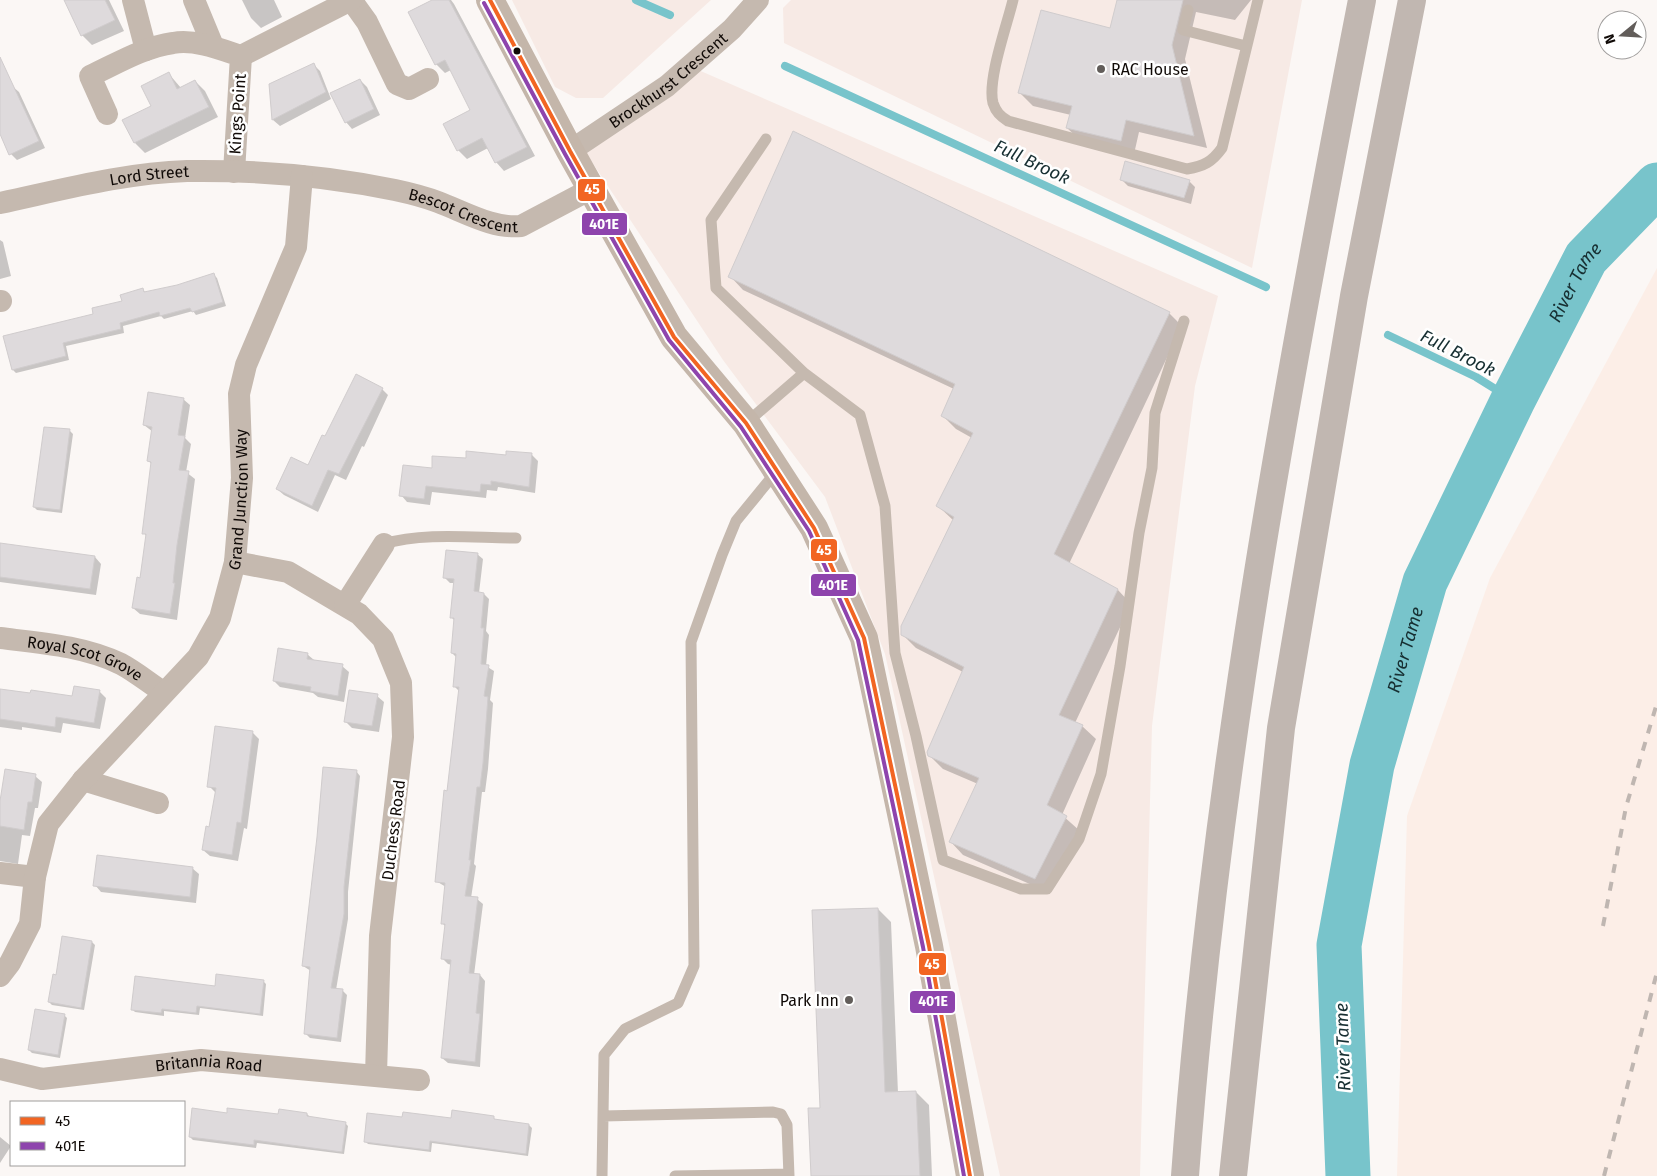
<svg xmlns="http://www.w3.org/2000/svg" width="1657" height="1176" font-family="'Fira Sans',sans-serif">
	<style>
		.built { fill: #fceee7 }
		.industrial { fill: #f7eae5 }
		.shadow { fill: #0003 }
		.lines { fill: none; stroke-linecap: round; stroke-linejoin: round }
		.stream { stroke: #78c4cb; stroke-width: 8 }
		.river { stroke: #78c4cb; stroke-width: 45 }
		.building { fill: #dedadc; stroke: #d0cccd }
		.lane { stroke: #c5b9af; stroke-width: 11 }
		.street { stroke: #c5b9af; stroke-width: 22 }
		.secondary { stroke: #c4b6aa; stroke-width: 28 }
		.highway { stroke: #c1b7b1; stroke-width: 28 }
		.rail { stroke: #bfb6b1; stroke-width: 4; stroke-dasharray: 9 9; stroke-linecap: butt }
		.bus-1-casing { stroke: #fff; stroke-width: 8 }
		.bus-2-casing { stroke: #fff; stroke-width: 8 }
		.bus-1 { stroke: #f26522; stroke-width: 4 }
		.bus-2 { stroke: #8e44ad; stroke-width: 4 }
		.bus-dot { fill: #100a07; stroke: #fff; stroke-width: 2 }
		.poi-dot { fill: #625d5a; stroke: #fff; stroke-width: 2 }
		.labels { text-anchor: middle; stroke-width: 5; stroke-linejoin: round; paint-order: stroke }
		.poi-label { font-size: 16px; fill: #100a07; stroke: #fff; text-anchor: start }
		.street-label { font-size: 16px; fill: #100a07; stroke: #fff }
		.water-label { font-size: 18px; font-style: italic; fill: #172f32; stroke: #fff }
		.line-badge { stroke: #fff; stroke-width: 2 }
		.badge-label { font-size: 14px; text-anchor: middle; font-weight: bold; fill: #fff }
	</style>
	<rect width="100%" height="100%" fill="#fbf7f5"/>
	<!-- built -->
	<path class="built" d="M1657,268V1176H1397L1407,816L1490,578Z"/>
	<!-- industrial -->
	<path class="industrial" d="M512,0H711L603,98H576L555,87Z
		M791,0H1302L1252,268L784,43L783,8Z
		M696,69L1218,296L1195,386L1152,726L1140,1176H1000L885,654L825,497L723,360L586,153Z"/>
	<!-- shadow -->
	<path class="shadow" d="M65,0H109L124,31L92,45L82,35Z
		M242,0H274L282,17L261,28L251,18Z
		M435,0H451L454,4L535,156L504,171L496,162L488,148L467,159L458,150L472,110L451,70L445,73L436,64Z
		M1118,0H1251L1235,20L1196,12L1185,59L1207,148L1139,132L1134,154L1081,141L1067,128L1071,115L1033,106L1020,93L1111,30Z
		M314,65L320,71L331,99L280,126L273,120L271,85Z
		M169,74L181,88L195,81L205,91L218,117L145,153L135,143Z
		M360,80L367,87L380,115L352,129L346,122Z
		M12,86L19,92L45,148L17,160L11,154L0,131V92Z
		M1121,179L1189,181L1195,187L1191,204L1128,186Z
		M0,240L3,242L11,276L0,279Z
		M214,275L217,278L226,306L196,315L193,311L164,319L161,316L123,326L124,333L66,346L69,360L16,373L13,370L95,315L123,302L143,290L146,293L177,286Z
		M730,276L1169,313L1182,326L1069,564L1118,590L1131,604L1075,723L1082,726L1096,739L1062,815L1080,831L1048,892L963,855L950,841L978,784L943,769L929,755L963,672L916,648L903,635L954,521L937,505L972,438L956,429L942,415L954,389L743,290Z
		M382,389L388,395L364,447L362,446L346,480L335,475L318,512L284,495L277,489L309,466Z
		M183,399L190,405L185,438L191,444L186,472L195,479L177,620L140,614L133,608L141,579L147,537L144,533L152,465L149,461L153,432L144,425Z
		M70,431L73,434L62,513L37,510L34,507Z
		M531,454L538,461L535,493L498,487L497,491L487,490L486,498L432,492L430,505L407,502L401,495L433,469L467,459Z
		M0,544L95,557L101,564L96,595L0,582Z
		M477,554L483,559L479,593L484,594L489,599L486,631L489,635L486,666L494,671L490,700L493,703L488,769L485,792H482L474,864L476,866L471,898L477,899L483,904L474,975H480L485,981L480,1067L448,1063L442,1058L452,965L448,964L443,959L446,927L442,923L446,887L436,881L460,692L454,686L457,658L452,653L455,621L451,617L454,583H450L445,578Z
		M307,654L314,660L342,666L349,672L344,702L318,697L313,693L280,687L274,681Z
		M0,690L73,698L99,691L106,698L100,729L63,723L61,733L22,727V730L0,727Z
		M377,696L384,702L379,732L352,728L345,721Z
		M252,732L259,739L247,829L244,828L238,861L210,856L203,850L210,828L216,793L209,786Z
		M356,771L360,776L348,892V919L336,990H342L347,995L341,1042L310,1038L305,1033L311,971L303,966Z
		M35,776L42,782L38,808H35L30,836L22,835L18,864L0,861V802Z
		M192,868L199,874L196,903L101,892L95,885Z
		M878,909L891,922L898,1093L916,1092L929,1105L932,1176H812L821,1109Z
		M92,942L95,945L84,1010L52,1005L49,1002Z
		M263,981L266,984L263,1016L200,1008L199,1015L164,1011V1016L135,1012L132,1009L216,987Z
		M64,1015L67,1018L60,1058L32,1053L29,1050Z
		M228,1114H307L310,1117L345,1123L348,1126L344,1154L257,1143L256,1148L193,1140L190,1137Z
		M493,1117L496,1121L529,1125L532,1128L528,1156L432,1143L431,1152L368,1144L365,1141L452,1120Z
		M0,1137L11,1146L0,1163Z"/>
	<g class="lines">
		<!-- stream -->
		<path class="stream" d="M636,0L670,15
			M785,66L1266,287
			M1388,335L1476,377L1513,400"/>
		<!-- river -->
		<path class="river" id="s1" d="M1348,1176L1339,945L1372,765L1425,582L1513,400L1586,258L1657,185"/>
	</g>
	<!-- building -->
	<path class="building" d="M64,0H105L115,20L81,36Z
		M432,0H449L527,147L495,163L482,138L457,151L443,124L470,110L445,60L435,65L408,12Z
		M1117,0H1183L1172,45L1194,136L1126,120L1121,141L1066,128L1072,106L1018,93L1041,10L1110,28Z
		M0,57L39,141L9,155L0,134Z
		M314,63L326,92L272,120L269,84Z
		M169,72L177,89L195,80L209,107L134,143L122,120L151,106L141,86Z
		M360,79L374,109L345,123L330,93Z
		M793,131L1170,312L1054,554L1118,589L1059,715L1083,725L1047,805L1067,816L1035,879L949,842L979,778L928,756L927,752L964,667L901,635V626L954,517L936,506L973,433L941,416L955,384L728,277Z
		M1125,161L1190,180L1184,198L1120,180Z
		M214,273L223,302L192,312L190,308L160,316L159,312L120,323L121,329L63,343L66,356L12,370L3,336L93,314L92,308L122,301L120,295L143,288L144,292L177,285Z
		M356,374L383,388L339,474L328,470L312,506L276,489L291,457L308,465L322,435L325,436Z
		M148,392L184,398L178,435L185,436L179,470L189,471L177,545L173,583H175L170,614L132,608L137,577L140,578L146,534H142L151,462L147,461L152,427L143,425Z
		M44,427L70,429L60,510L33,507Z
		M466,451L506,455V451L532,453L529,487L491,481V485L481,484L480,492L426,486L424,499L399,496L403,465L432,468V456L466,458Z
		M0,543L95,556L90,589L0,577Z
		M446,550L478,553L474,591L484,593L481,628H484L481,664L489,665L484,696L488,697L483,763L480,787H477L469,860H471L465,896L478,897L469,973L480,974L476,1013L480,1014L475,1062L441,1058L451,960L441,959L445,924H441L445,883L435,882L444,790L447,791L459,687H453L456,654L451,653L454,618H450L454,579L443,578Z
		M278,648L308,653L307,659L343,664L338,696L310,691L311,687L273,681Z
		M74,686L100,690L94,723L56,717L55,727L0,719V689L30,693L31,690L72,696Z
		M349,690L378,694L372,726L344,722Z
		M215,726L253,731L241,823L237,822L232,855L202,850L206,826L209,827L216,788L207,787Z
		M323,767L357,770L344,887V914L331,988L343,989L337,1038L304,1034L310,967L302,966L317,837Z
		M5,769L36,774L32,802H28L24,830L0,826V801Z
		M97,855L193,867L190,897L93,886Z
		M878,908L885,1092L916,1091L920,1176H811L808,1108H820L812,910Z
		M62,936L92,941L81,1008L48,1002L53,974L56,975Z
		M216,974L264,980L260,1014L197,1006L196,1013L162,1009L161,1013L131,1010L135,976L215,986Z
		M35,1009L65,1014L58,1055L28,1050Z
		M192,1108L227,1113V1108L278,1114L279,1109L307,1113V1116L346,1122L342,1152L254,1140V1145L189,1137Z
		M452,1110L494,1116V1119L529,1124L526,1154L430,1141L429,1150L364,1142L367,1113L402,1117L403,1112L451,1118Z"/>
	<g class="lines">
		<!-- lane -->
		<path class="lane" d="M1013,0C1007,25 987,80 993,103C996,112 1000,116 1008,121L1187,169C1204,166 1212,162 1222,148L1258,0
			M1188,10L1183,30L1246,46
			M804,373L860,415L885,506L895,653L916,736L943,860L1021,889H1047L1079,839L1101,774L1120,666L1139,533L1152,468L1155,413L1184,321
			M746,423L804,373L716,288L711,220L766,139
			M384,544C423,532 475,538 516,538
			M603,1116L773,1112L781,1114L787,1125L789,1176
			M602,1176L604,1055L625,1029L678,1003L694,966L691,642L722,555L736,521L776,472
			M675,1176L789,1174"/>
		<!-- street -->
		<g class="street">
			<path d="M133,0L146,50"/>
			<path d="M194,0L213,46"/>
			<path d="M352,1L367,22L397,84L409,89L428,79"/>
			<path d="M241,56L351,0"/>
			<path d="M107,114L90,76C116,64 144,47 173,43C195,39 220,49 241,56L234,172"/>
			<path id="s2" d="M570,151L667,86L732,29L758,0"/>
			<path id="s3" d="M0,203C61,190 124,173 187,171C256,170 327,176 395,190C409,193 425,197 438,202C465,212 493,229 521,226L591,189"/>
			<path d="M0,301H1"/>
			<path d="M235,562L288,572L359,614L383,639L401,683L403,737L380,936L376,1075"/>
			<path d="M345,605L384,544"/>
			<path id="s4" d="M0,638C41,643 84,646 121,664C136,672 149,683 163,692"/>
			<path d="M83,780L158,803"/>
			<path d="M0,873L35,877"/>
			<path id="s5" d="M0,976L10,963L30,924L35,877L48,824L83,780L198,657L220,618L235,562L242,478L239,394L246,365L296,247L302,176"/>
			<path id="s6" d="M0,1069L42,1079L201,1060L419,1080"/>
		</g>
		<!-- secondary -->
		<path class="secondary" d="M490,0L570,151L674,337L746,423L814,528L864,638L929,946L970,1176"/>
		<!-- highway -->
		<path class="highway" d="M1185,1176C1214,780 1286,389 1362,0
			M1233,1176L1281,728L1354,296L1412,0"/>
		<!-- rail -->
		<path class="rail" d="M1603,926L1626,807L1657,703
			M1604,1176L1657,972"/>
		<defs>
			<path id="bus-1" d="M490,0L570,151L674,337L746,423L814,528L864,638L929,946L970,1176"/>
			<path id="bus-2" d="M484,3L565,154L669,340L741,427L809,531L858,640L923,947L964,1176"/>
		</defs>
		<!-- bus-1 casing -->
		<use href="#bus-1" class="bus-1-casing"/>
		<!-- bus-2 casing -->
		<use href="#bus-2" class="bus-2-casing"/>
		<!-- bus-1 -->
		<use href="#bus-1" class="bus-1"/>
		<!-- bus-2 -->
		<use href="#bus-2" class="bus-2"/>
	</g>
	<!-- markers -->
	<circle class="bus-dot" cx="517" cy="51" r="4.5"/>
	<g class="poi-dot">
		<circle cx="1101" cy="69" r="5"/>
		<circle cx="849" cy="1000" r="5"/>
	</g>
	<g class="labels">
		<!-- poi labels -->
		<g class="poi-label">
			<text x="1111" y="75">RAC House</text>
			<text x="839" y="1006" text-anchor="end">Park Inn</text>
		</g>
		<!-- street labels -->
		<g class="street-label">
			<text dy="6" stroke="none"><textPath href="#s2" startOffset="121">Brockhurst Crescent</textPath></text>
			<text transform="translate(237 114) rotate(-86)" y="6">Kings Point</text>
			<text dy="6" stroke="none"><textPath href="#s3" startOffset="152">Lord Street</textPath></text>
			<text dy="6" stroke="none"><textPath href="#s3" startOffset="471">Bescot Crescent</textPath></text>
			<text dy="6" stroke="none"><textPath href="#s5" startOffset="552">Grand Junction Way</textPath></text>
			<text dy="6" stroke="none"><textPath href="#s4" startOffset="88">Royal Scot Grove</textPath></text>
			<text transform="translate(393 830) rotate(-83)" y="6">Duchess Road</text>
			<text dy="6" stroke="none"><textPath href="#s6" startOffset="211">Britannia Road</textPath></text>
		</g>
		<!-- water labels -->
		<g class="water-label">
			<text transform="translate(1032 162) rotate(25)" y="6">Full Brook</text>
			<text dy="6" stroke="none"><textPath href="#s1" startOffset="940">River Tame</textPath></text>
			<text transform="translate(1458 353) rotate(27)" y="6">Full Brook</text>
			<text dy="6" stroke="none"><textPath href="#s1" startOffset="534">River Tame</textPath></text>
			<text transform="translate(1343 1047) rotate(-92)" y="6">River Tame</text>
		</g>
	</g>
	<g class="line-badge">
		<rect x="577" y="178" width="29" height="24" rx="5" fill="#f26522"/>
		<rect x="581" y="212" width="47" height="24" rx="5" fill="#8e44ad"/>
		<rect x="810" y="538" width="28" height="24" rx="5" fill="#f26522"/>
		<rect x="810" y="573" width="47" height="24" rx="5" fill="#8e44ad"/>
		<rect x="918" y="952" width="29" height="24" rx="5" fill="#f26522"/>
		<rect x="909" y="990" width="47" height="24" rx="5" fill="#8e44ad"/>
	</g>
	<g class="badge-label">
		<text x="592" y="194">45</text>
		<text x="604" y="229">401E</text>
		<text x="824" y="555">45</text>
		<text x="833" y="590">401E</text>
		<text x="932" y="969">45</text>
		<text x="933" y="1006">401E</text>
	</g>
	<!-- legend -->
	<rect x="10" y="1101" width="175" height="65" fill="#ffffff" stroke="#9f9d9c"/>
	<rect x="20" y="1117" width="25" height="8" fill="#f26522" stroke="#9f9d9c"/>
	<text x="55" y="1126" font-size="15" fill="#100a07">45</text>
	<rect x="20" y="1142" width="25" height="8" fill="#8e44ad" stroke="#9f9d9c"/>
	<text x="55" y="1151" font-size="15" fill="#100a07">401E</text>
	<!-- north arrow -->
	<g transform="translate(1622 35) rotate(252)"><circle r="24" fill="#ffffff" stroke="#9f9d9c"/>
	<path d="M0-4L9 19L0 12L-9 19Z" fill="#625d5a"/>
	<text y="-8" font-size="14" font-weight="bold" text-anchor="middle" fill="#100a07">N</text>
	</g>
</svg>
